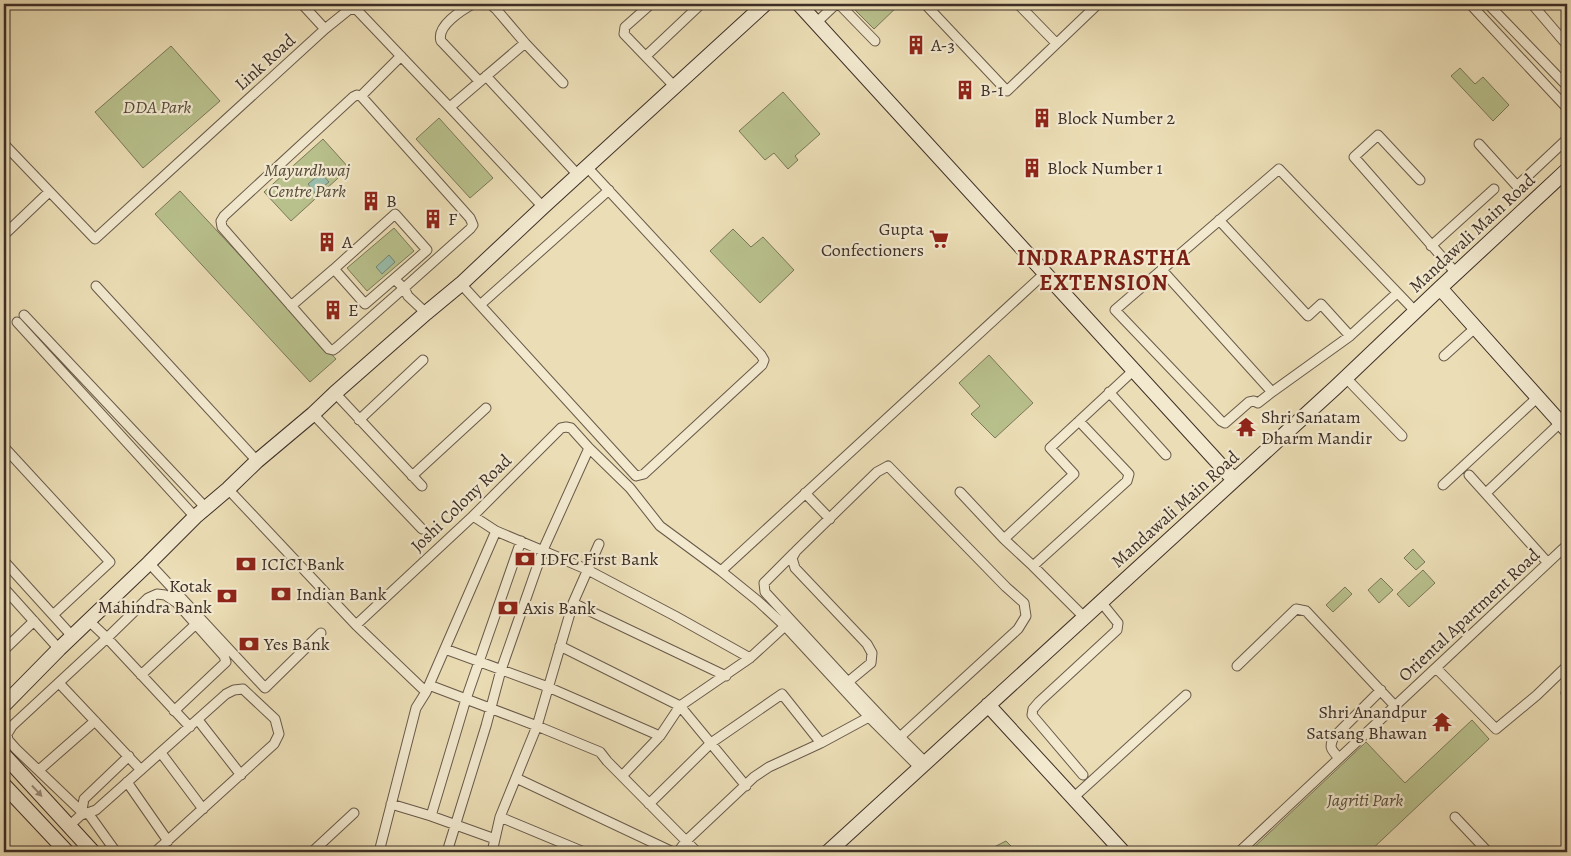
<svg xmlns="http://www.w3.org/2000/svg" width="1571" height="856" font-family="Alegreya,serif">
	<style>
		.green { fill: #b8c08c; stroke: #7a775a }
		.water { fill: #99bcaa; stroke: #748376 }
		.lines { fill: none; stroke-linecap: round; stroke-linejoin: round }
		.street-casing { stroke: #685a4a; stroke-width: 11 }
		.secondary-casing { stroke: #3d2e27; stroke-width: 16 }
		.street { stroke: #f2e9cf; stroke-width: 9 }
		.secondary { stroke: #f2e9cf; stroke-width: 14 }
		.oneway { fill: #988c7b }
		.labels { text-anchor: middle; stroke-width: 4.5; stroke-linejoin: round; paint-order: stroke }
		.poi-label { font-size: 18px; fill: #3d2e27; stroke: #f2e9cf; text-anchor: start }
		.street-label { font-size: 18px; fill: #3d2e27; stroke: #f2e9cf }
		.park-label { font-size: 18px; font-style: italic; fill: #564b3b; stroke: #f2e9cf }
		.district-label { font-size: 22px; font-weight: bold; letter-spacing: 1px; fill: #7a1f14; stroke: #f2e9cf }
	</style>
	<rect width="100%" height="100%" fill="#ebddb5"/>
	<filter id="stains"><feTurbulence type="fractalNoise" baseFrequency=".004" numOctaves="4"/><feColorMatrix values="0 0 0 0 .2 0 0 0 0 .09 0 0 0 0 .02 0 0 0 .5 -.17"/></filter>
	<radialGradient id="worn" r=".72"><stop offset=".6" stop-color="#630" stop-opacity="0"/><stop offset="1" stop-color="#630" stop-opacity=".3"/></radialGradient>
	<!-- green -->
	<path class="green" d="M849,4H900L874,29Z
		M171,46L220,101L143,168L95,112Z
		M1460,68L1475,84L1483,77L1509,105L1493,121L1451,76Z
		M783,92L820,134L795,156L798,160L788,169L774,153L765,160L739,131Z
		M439,118L493,178L470,198L416,139Z
		M323,139L349,168L291,221L264,192Z
		M180,191L336,359L310,382L155,214Z
		M394,228L414,251L367,291L347,268Z
		M733,229L751,247L763,237L794,270L760,303L710,251Z
		M989,355L1033,403L995,438L971,414L980,406L959,383Z
		M1413,549L1425,562L1416,570L1404,558Z
		M1423,570L1435,583L1409,607L1397,594Z
		M1381,578L1393,590L1379,603L1368,590Z
		M1345,587L1352,594L1333,612L1326,605Z
		M1472,720L1489,739L1369,852H1249L1366,742L1405,783Z
		M1006,841L1017,852H984Z"/>
	<!-- water -->
	<path class="water" d="M321,173L329,182L315,193L308,184Z
		M389,255L395,262L382,274L376,267Z"/>
	<g class="lines">
		<defs>
			<path id="street" d="M302,4L325,29
				M473,4C462,10 436,26 441,41L479,81
				M490,4L496,9L525,43
				M651,4L625,27L624,34L675,87
				M839,4L875,41
				M925,4L1007,91L1098,4
				M1018,4L1056,43
				M1470,4L1567,108
				M1488,4L1567,86
				M1532,4L1567,45
				M816,23L836,4
				M646,56L701,4
				M486,76L578,175
				M361,96L401,56
				M450,107L525,43L563,83
				M4,144L95,239L325,29L351,8L357,10L457,115L543,207
				M1479,144L1517,186L1567,139
				M1420,180L1378,135L1354,157L1456,273
				M1219,220L1308,316L1321,304L1350,336
				M4,235L49,192
				M1431,246L1494,189
				M1162,270L1272,392
				M394,279L365,304L334,269L395,214L427,250L394,279L404,288L470,229L473,225L470,218L361,96L357,95L353,97L224,216L221,221L222,227L329,349L333,350L336,348L404,288L408,296L426,313
				M461,284L636,476L644,474L762,365L764,360L761,355L587,167
				M96,286L257,461
				M1397,293L1350,336L1272,392L1258,403L1254,401L1249,402L1225,423L1221,421L1115,310L1279,169L1415,311
				M480,305L609,190
				M291,306L334,269
				M24,315L206,508
				M17,322L195,517
				M1444,356L1475,328
				M1346,378L1402,436
				M1109,392L1166,455
				M335,393L422,486
				M313,414L422,529
				M359,420L423,360
				M1079,421L1129,474L1127,481L1033,566L1084,617
				M4,447L110,562L53,615
				M1469,475L1548,563
				M412,476L486,408
				M1443,485L1538,397
				M228,489L356,625L426,692
				M960,492L1004,539
				M805,493L830,519
				M1486,493L1560,423
				M473,516L496,531L586,569L675,616L750,658
				M794,553L764,583L765,592L848,682
				M4,561L72,636
				M149,563L265,688L321,633
				M1033,566L1004,539L1074,474L1050,448L1134,370
				M721,571L1045,273
				M4,588L59,649
				M573,603L726,676
				M88,620L107,638L148,598L157,594L165,595L177,603L224,656L226,662L174,711
				M356,625L473,516L561,428L566,427L571,428L589,448L630,488L660,526L721,571L758,601L785,626L869,717L920,768
				M560,646L680,706L746,786
				M445,649L548,687L660,736
				M4,650L34,621
				M1237,666L1296,609L1306,611L1395,706
				M1436,668L1496,729L1537,695L1567,666
				M141,675L196,624
				M59,683L141,770
				M429,685L537,726L600,752L607,761L697,852
				M1566,693L1567,694
				M198,720L241,775
				M900,737L848,682L871,663L872,653L867,644L795,568L792,558L796,551L877,472L888,466L1006,587L1024,603L1026,616L1018,629L900,737L926,763
				M161,753L203,809
				M1339,758C1332,750 1328,748 1334,737L1381,690
				M39,770L95,721
				M1083,775L1032,715L1033,709L1039,702L1117,630L1118,623L1101,602
				M622,776L660,736L680,706L750,658L785,626
				M516,778L673,852
				M127,782L168,841
				M1073,798L1186,695
				M391,804L431,816L495,839
				M649,804L711,743L782,694L821,743
				M82,812L16,749L8,740L7,734L12,726L107,638L190,727
				M88,813L116,852
				M81,815L96,810L226,694L234,690L243,689L275,719L279,734L274,744L155,852
				M431,816L466,699L521,541
				M500,817L584,852
				M1455,817L1488,852
				M69,826L81,815L84,799L129,756
				M312,852L354,813
				M379,852L416,708L426,692L496,531
				M447,852L486,726L501,670L543,550L589,448
				M492,852L500,817L537,726L573,603L599,544
				M678,852L686,841L754,777L769,767L821,743L869,717
				M1239,852L1567,545"/>
			<path id="secondary" d="M799,4L1234,480
				M1440,288L1567,430
				M4,705L59,649L149,563L195,517L228,489L257,461L313,414L335,393L426,313L461,284L543,207L765,4
				M988,705L1123,852
				M4,755L93,852
				M4,785L67,852
				M828,852L1336,387L1440,288L1567,170"/>
		</defs>
		<!-- street casing -->
		<use href="#street" class="street-casing"/>
		<!-- secondary casing -->
		<use href="#secondary" class="secondary-casing"/>
		<!-- street -->
		<use href="#street" class="street"/>
		<!-- secondary -->
		<use href="#secondary" class="secondary"/>
	</g>
	<!-- one-way arrows -->
	<defs><path id="oneway-solid" d="M-6-.8H1V-3.2L6.5 0L1 3.2V.8H-6Z" transform="scale(1.25)"/></defs>
	<use class="oneway" href="#oneway-solid" transform="translate(37 791) rotate(47)"/>
	<!-- icons -->
	<defs>
		<symbol id="building-bare" viewBox="-9 -9 18 18"><path d="M-4-6H4V6H1V3H-1V6H-4ZM-2.5-4.3h1.7v1.8h-1.7ZM.8-4.3h1.7v1.8H.8ZM-2.5-1h1.7V.8h-1.7ZM.8-1h1.7V.8H.8Z" fill="#8f2418" stroke="#f2e9cf" stroke-width="2.5" paint-order="stroke"/></symbol>
		<symbol id="supermarket-bare" viewBox="-9 -9 18 18"><path d="M-6-5.5h2.5l.6 2H6L4.5 2H-2.5L-4.4-4H-6ZM-1.5 3.2a1.3 1.3 0 1 0 .1 0ZM3 3.2a1.3 1.3 0 1 0 .1 0Z" fill="#8f2418" stroke="#f2e9cf" stroke-width="2.5" paint-order="stroke"/></symbol>
		<symbol id="temple-bare" viewBox="-9 -9 18 18"><path d="M0-6L5-2H3V0L6.5 2.5H4V6H1.5V3h-3V6H-4V2.5H-6.5L-3 0V-2H-5Z" fill="#8f2418" stroke="#f2e9cf" stroke-width="2.5" paint-order="stroke"/></symbol>
		<symbol id="bank-bare" viewBox="-9 -9 18 18"><path d="M-6-4H6V4H-6ZM0-2.3a2.3 2.3 0 1 0 0 4.6a2.3 2.3 0 1 0 0-4.6Z" fill="#8f2418" stroke="#f2e9cf" stroke-width="2.5" paint-order="stroke"/></symbol>
	</defs>
	<g fill-rule="evenodd">
		<use href="#building-bare" x="902" y="31" width="28" height="28"/>
		<use href="#building-bare" x="951" y="76" width="28" height="28"/>
		<use href="#building-bare" x="1028" y="104" width="28" height="28"/>
		<use href="#building-bare" x="1018" y="154" width="28" height="28"/>
		<use href="#building-bare" x="357" y="187" width="28" height="28"/>
		<use href="#building-bare" x="419" y="205" width="28" height="28"/>
		<use href="#supermarket-bare" x="925" y="225" width="28" height="28"/>
		<use href="#building-bare" x="313" y="228" width="28" height="28"/>
		<use href="#building-bare" x="319" y="296" width="28" height="28"/>
		<use href="#temple-bare" x="1232" y="413" width="28" height="28"/>
		<use href="#bank-bare" x="511" y="545" width="28" height="28"/>
		<use href="#bank-bare" x="232" y="550" width="28" height="28"/>
		<use href="#bank-bare" x="267" y="580" width="28" height="28"/>
		<use href="#bank-bare" x="213" y="582" width="28" height="28"/>
		<use href="#bank-bare" x="494" y="594" width="28" height="28"/>
		<use href="#bank-bare" x="235" y="630" width="28" height="28"/>
		<use href="#temple-bare" x="1428" y="708" width="28" height="28"/>
	</g>
	<g class="labels">
		<!-- poi labels -->
		<g class="poi-label">
			<text x="931" y="51">A-3</text>
			<text x="980" y="96">B-1</text>
			<text x="1057" y="124">Block Number 2</text>
			<text x="1047" y="174">Block Number 1</text>
			<text x="386" y="207">B</text>
			<text x="448" y="225">F</text>
			<text x="924" y="235" text-anchor="end">Gupta<tspan x="924" dy="21">Confectioners</tspan></text>
			<text x="342" y="248">A</text>
			<text x="348" y="316">E</text>
			<text x="1261" y="423">Shri Sanatam<tspan x="1261" dy="21">Dharm Mandir</tspan></text>
			<text x="540" y="565">IDFC First Bank</text>
			<text x="261" y="570">ICICI Bank</text>
			<text x="212" y="592" text-anchor="end">Kotak<tspan x="212" dy="21">Mahindra Bank</tspan></text>
			<text x="296" y="600">Indian Bank</text>
			<text x="523" y="614">Axis Bank</text>
			<text x="264" y="650">Yes Bank</text>
			<text x="1427" y="718" text-anchor="end">Shri Anandpur<tspan x="1427" dy="21">Satsang Bhawan</tspan></text>
		</g>
		<!-- street labels -->
		<g class="street-label">
			<text transform="translate(265 62) rotate(-42)" y="6">Link Road</text>
			<text transform="translate(1472 233) rotate(-43)" y="6">Mandawali Main Road</text>
			<text transform="translate(461 503) rotate(-44)" y="6">Joshi Colony Road</text>
			<text transform="translate(1175 509) rotate(-42)" y="6">Mandawali Main Road</text>
			<text transform="translate(1469 615) rotate(-43)" y="6">Oriental Apartment Road</text>
		</g>
		<!-- park labels -->
		<g class="park-label">
			<text x="157" y="113">DDA Park</text>
			<text x="307" y="176">Mayurdhwaj<tspan x="307" dy="21">Centre Park</tspan></text>
			<text x="1365" y="806">Jagriti Park</text>
		</g>
		<!-- district labels -->
		<g class="district-label">
			<text x="1104" y="265">INDRAPRASTHA<tspan x="1104" dy="25">EXTENSION</tspan></text>
		</g>
	</g>
	<!-- margin -->
	<rect width="1571" height="856" fill="none" stroke="#ebddb5" stroke-width="20"/>
	<rect x="5" y="5" width="1561" height="846" fill="none" stroke="#3d2e27" stroke-width="2.5"/>
	<rect x="10" y="10" width="1551" height="836" fill="none" stroke="#3d2e27"/>
	<rect width="100%" height="100%" filter="url(#stains)"/>
	<rect width="100%" height="100%" fill="url(#worn)"/>
</svg>
